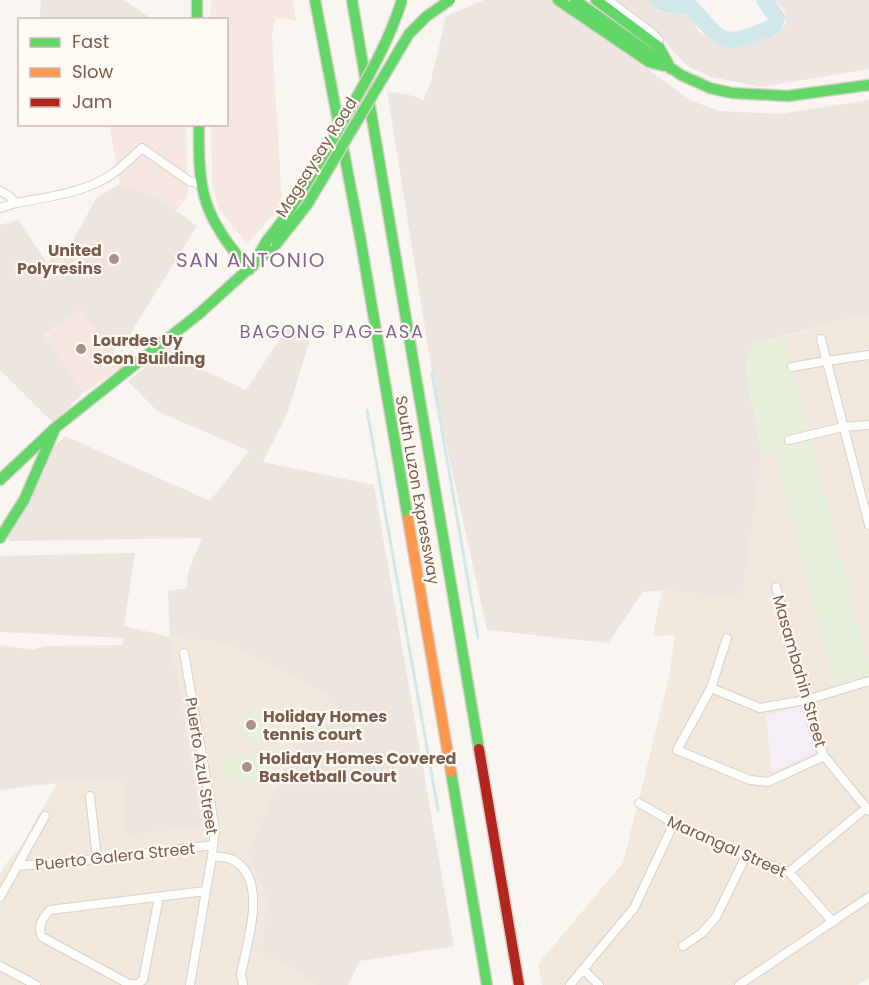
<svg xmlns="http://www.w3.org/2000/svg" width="869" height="985" font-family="Poppins,sans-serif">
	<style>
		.residential { fill: #f2e8de }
		.commercial { fill: #f6e8e1 }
		.industrial { fill: #ede5e0 }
		.education { fill: #f6eef6 }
		.green { fill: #e7f0db }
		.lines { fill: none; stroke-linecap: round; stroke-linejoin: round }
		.stream { stroke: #d0e8ea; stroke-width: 3 }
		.river { stroke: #d0e8ea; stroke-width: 16 }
		.street-casing { stroke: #d7d1cb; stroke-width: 10 }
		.fast-casing { stroke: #d9d2cb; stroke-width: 13 }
		.slow-casing { stroke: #d9d2cb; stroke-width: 13 }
		.jam-casing { stroke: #d9d2cb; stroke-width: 13 }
		.street { stroke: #fefefd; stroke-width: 8 }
		.fast { stroke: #63d668; stroke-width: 10 }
		.slow { stroke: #ff974d; stroke-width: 10 }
		.jam { stroke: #b3261e; stroke-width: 10 }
		.fast-bridge-casing { stroke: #d9d2cb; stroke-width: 13; stroke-linecap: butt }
		.fast-bridge { stroke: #63d668; stroke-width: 10 }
		.poi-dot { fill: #a69286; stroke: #fffaf3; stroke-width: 2 }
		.labels { text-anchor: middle; stroke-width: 4.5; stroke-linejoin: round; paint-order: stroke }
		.street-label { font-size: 16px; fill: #7a5c4d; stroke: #fffaf3 }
		.poi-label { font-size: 16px; font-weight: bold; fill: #7a5c4d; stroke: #fffaf3; text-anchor: start }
		.neighbourhood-label { font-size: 18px; letter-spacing: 1.5px; fill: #846695; stroke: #fffaf3 }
		.quarter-label { font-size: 20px; letter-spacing: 1.5px; fill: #846695; stroke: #fffaf3 }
	</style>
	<rect width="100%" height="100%" fill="#f9f5f0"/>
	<!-- residential -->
	<path class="residential" d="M857,317H869V666L785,336Z
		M773,449L835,685L869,677V978L858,985H542L538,964L623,863L669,678L675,635L653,636L662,590L742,599L762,454Z
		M171,637L229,644L331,696L300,738L261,883L267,899L261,950L317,985H0V875L4,866L19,849L57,783L123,780L202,826Z"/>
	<!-- commercial -->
	<path class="commercial" d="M211,0H292L296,21L276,17L272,35L282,205L247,244L219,209L212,183L211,125L226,124V20L210,19Z
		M109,124L186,125L188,196L176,211L159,198L120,184Z
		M80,308L124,366L83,393L44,337Z"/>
	<!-- industrial -->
	<path class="industrial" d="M41,0H124L152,19H43L40,14Z
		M484,0H551L692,101L720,111L779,114L869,100V317H857L754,343L745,367L762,454L742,599L662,590L643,592L608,643L487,630L436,397L387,91L414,96L423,101L431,81L446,16Z
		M613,0H649L658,11L666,13L676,9L688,11L698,31L721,44L757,41L777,34L786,23L785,11L774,0H869V69L762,87L711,77L687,66L657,33Z
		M120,184L159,198L197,226L127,339L113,352L80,309L44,336L83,393L53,423L0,370V225L18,220L47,263L59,249L66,253L97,197Z
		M289,325L311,336L288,412L263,462L374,485L454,946L360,961L348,985H317L261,950L267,899L248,852L300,738L330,696L229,644L171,637L202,826L127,835L122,780L57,783L0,790V645L33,650L44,646L123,645V638L0,632V556L135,553L124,626L170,637L168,591L187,588L188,572L202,538L10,541L7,536L17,523L53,448L65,436L210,501L249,451L157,411L128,381L170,347L177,358L246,390Z"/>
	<!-- education -->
	<path class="education" d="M802,706L815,753L772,772L766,715Z"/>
	<!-- green -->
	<path class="green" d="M785,336L869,666V677L835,685L773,450L762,454L745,367L754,343Z
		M260,708L261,741H243L242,709Z
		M270,754V780L225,781L224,755Z"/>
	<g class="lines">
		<!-- stream -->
		<path class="stream" d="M432,373L478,638
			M367,410L438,810"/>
		<!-- river -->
		<path class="river" d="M657,0L665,4L690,6C724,44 724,49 774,26L777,18L764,0"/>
		<defs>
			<path id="street" d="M608,0L652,33L659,40
				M0,191L8,195L16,203L0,208
				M16,203C46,197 78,194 106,178C119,171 131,158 142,148L189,181L201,184
				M821,339L869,525
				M792,367L826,361L869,355
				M789,440L843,427L869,425
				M776,587L813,730L824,756L869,811
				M184,653L215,829L212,856L190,985
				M711,688L727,638
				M824,756L768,782L750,780L677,750L711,688L760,708L806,700L869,681
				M90,796L97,859
				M639,803L674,823L746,856L789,872L833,922
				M212,856C218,857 226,857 231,859C270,877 247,943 241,974L243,985
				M17,866L97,859L213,845
				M789,872L866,808
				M0,897L45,816
				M159,897L143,980L137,984H129L42,937C37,927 42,918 50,910L205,891
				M683,946L702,933L716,917L746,856
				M0,966L36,985
				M583,969L599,985
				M570,985L634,908L674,823
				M739,985L869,897"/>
			<path id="fast" d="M197,0V20
				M315,0L361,242L408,519
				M352,0L479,749
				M558,0L649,62L664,66
				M575,0L681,75L710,88L732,93L788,96L869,85
				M596,0L659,47L671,69
				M199,124C198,196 203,214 249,270
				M253,266L266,242
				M0,480L55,428L200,313L277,243
				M0,538L24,500L55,429
				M451,772L487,985"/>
			<path id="slow" d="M408,519L451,772"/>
			<path id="jam" d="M479,749L519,985"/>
		</defs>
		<!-- street casing -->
		<use href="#street" class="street-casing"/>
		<!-- fast casing -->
		<use href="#fast" class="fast-casing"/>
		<!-- slow casing -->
		<use href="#slow" class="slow-casing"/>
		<!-- jam casing -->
		<use href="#jam" class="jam-casing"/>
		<!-- street -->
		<use href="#street" class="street"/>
		<!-- fast -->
		<use href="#fast" class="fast"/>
		<!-- slow -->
		<use href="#slow" class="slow"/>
		<!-- jam -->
		<use href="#jam" class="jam"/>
		<defs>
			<path id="fast-bridge" d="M266,242C294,208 314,171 336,133C361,89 387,48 402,0
				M277,243L307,205L409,34L427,16L450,0"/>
		</defs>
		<!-- fast-bridge casing -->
		<use href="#fast-bridge" class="fast-bridge-casing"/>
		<!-- fast-bridge -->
		<use href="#fast-bridge" class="fast-bridge"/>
	</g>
	<!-- markers -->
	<g class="poi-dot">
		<circle cx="114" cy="259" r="6"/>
		<circle cx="81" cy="349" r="6"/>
		<circle cx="251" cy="725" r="6"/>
		<circle cx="247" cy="767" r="6"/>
	</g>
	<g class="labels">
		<!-- street labels -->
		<g class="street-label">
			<text transform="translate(316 157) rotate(-58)" y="6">Magsaysay Road</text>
			<text transform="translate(418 490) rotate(80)" y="6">South Luzon Expressway</text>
			<text transform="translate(800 671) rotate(74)" y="6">Masambahin Street</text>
			<text transform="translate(202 766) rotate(81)" y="6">Puerto Azul Street</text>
			<text transform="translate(727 846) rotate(24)" y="6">Marangal Street</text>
			<text transform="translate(115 856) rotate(-6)" y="6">Puerto Galera Street</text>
		</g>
		<!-- poi labels -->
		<g class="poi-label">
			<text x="102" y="256" text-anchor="end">United<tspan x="102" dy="18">Polyresins</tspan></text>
			<text x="93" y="346">Lourdes Uy<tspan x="93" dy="18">Soon Building</tspan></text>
			<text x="263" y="722">Holiday Homes<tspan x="263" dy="18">tennis court</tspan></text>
			<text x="259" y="764">Holiday Homes Covered<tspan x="259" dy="18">Basketball Court</tspan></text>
		</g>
		<!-- neighbourhood labels -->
		<g class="neighbourhood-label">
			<text x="332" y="338">BAGONG PAG-ASA</text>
		</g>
		<!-- quarter labels -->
		<g class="quarter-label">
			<text x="251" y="267">SAN ANTONIO</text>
		</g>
	</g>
	<!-- legend -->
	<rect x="18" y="18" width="210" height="108" fill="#fffaf3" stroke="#cabbb1" stroke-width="1.5"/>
	<rect x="30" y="38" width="30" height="9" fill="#63d668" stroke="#cabbb1" stroke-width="1.5"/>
	<text x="72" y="48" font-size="18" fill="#7a5c4d">Fast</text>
	<rect x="30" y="68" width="30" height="9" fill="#ff974d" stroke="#cabbb1" stroke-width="1.5"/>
	<text x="72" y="78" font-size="18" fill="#7a5c4d">Slow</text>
	<rect x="30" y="98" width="30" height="9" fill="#b3261e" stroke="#cabbb1" stroke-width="1.5"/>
	<text x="72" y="108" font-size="18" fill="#7a5c4d">Jam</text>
</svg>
